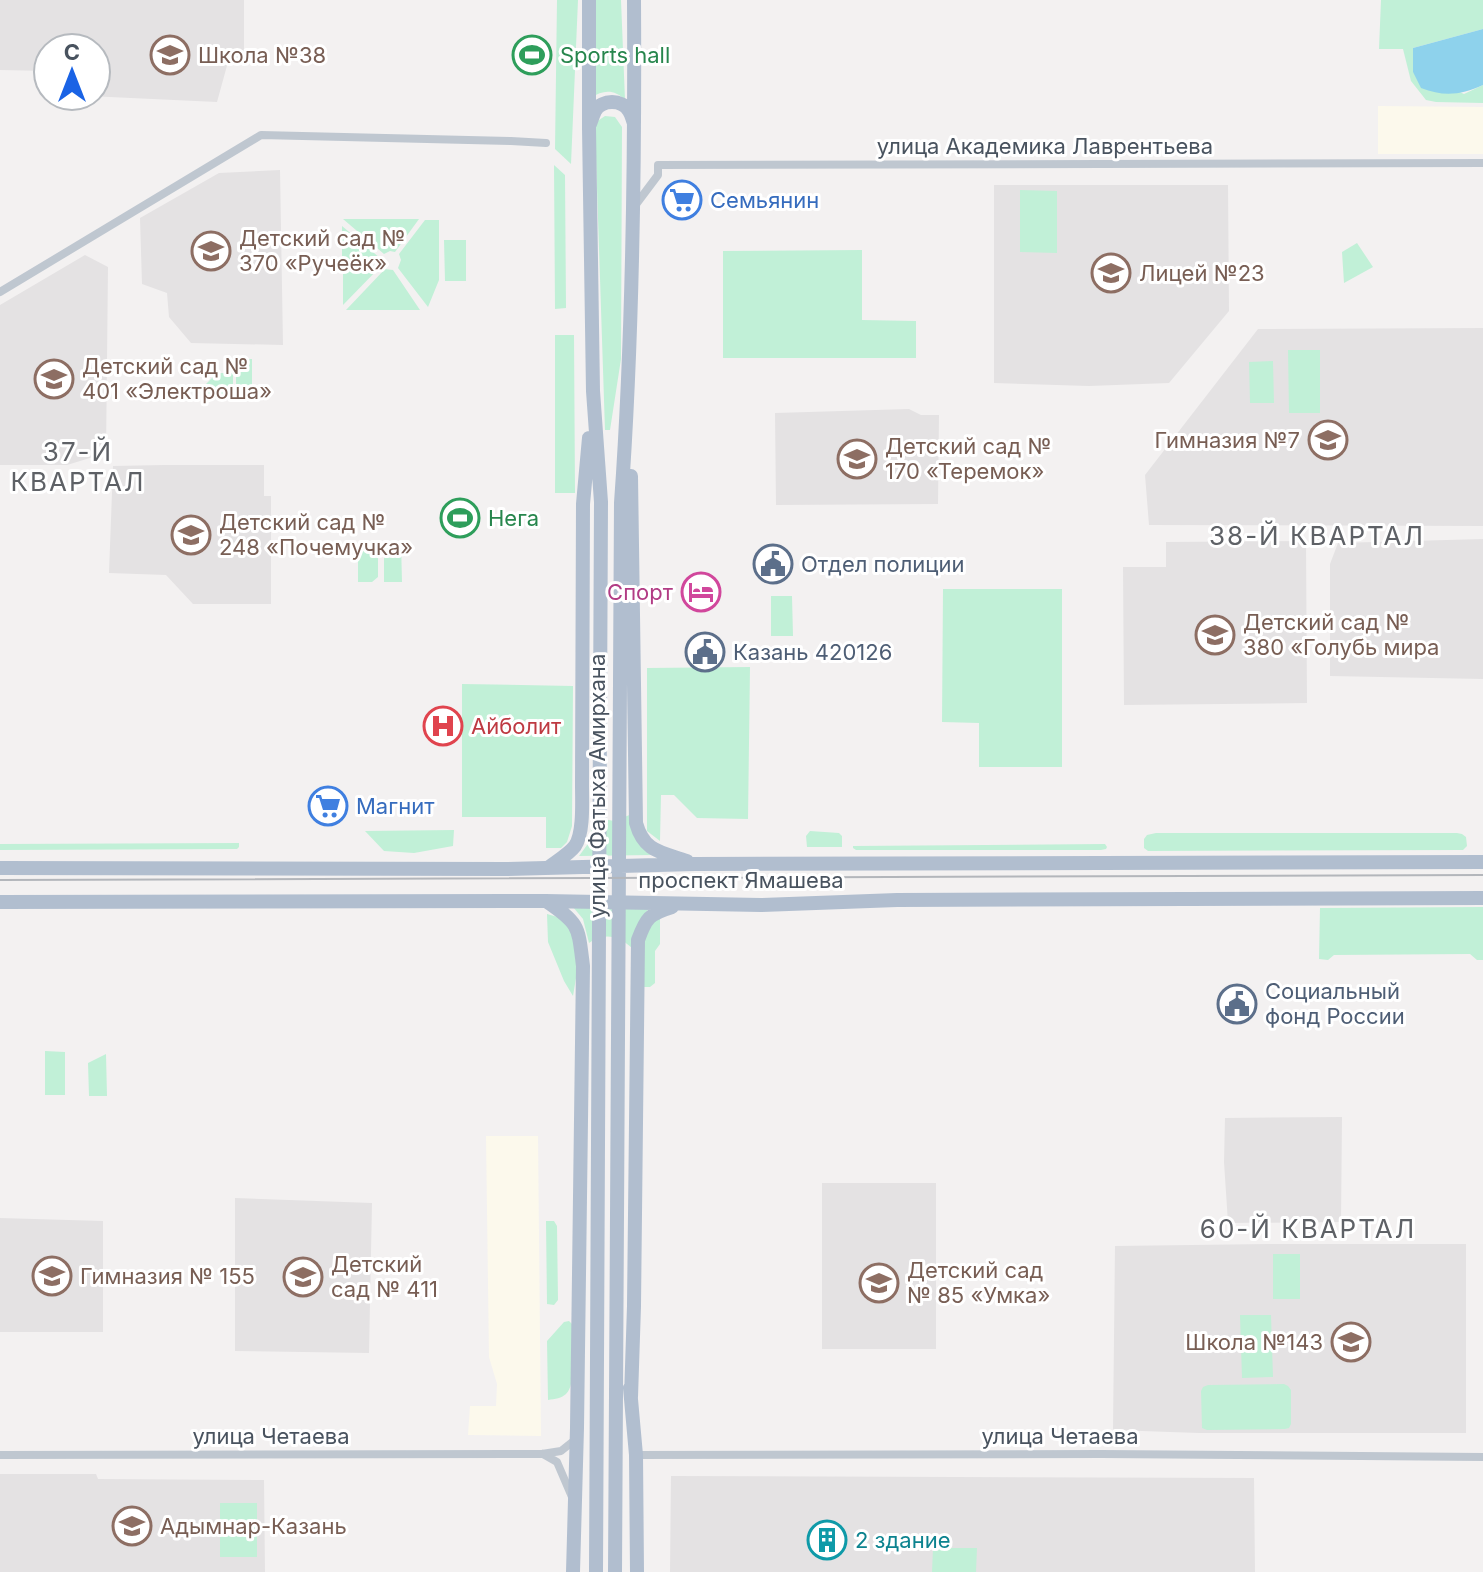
<svg xmlns="http://www.w3.org/2000/svg" width="1483" height="1572" font-family="Inter,sans-serif">
	<style>
		.commercial { fill: #fcf9ec }
		.education { fill: #e4e2e3 }
		.green { fill: #c1f0d7 }
		.water { fill: #8ed2ec }
		.lines { fill: none; stroke-linecap: round; stroke-linejoin: round }
		.street { stroke: #bfc7d0; stroke-width: 8 }
		.primary { stroke: #b1becf; stroke-width: 14 }
		.tram { stroke: #b3b6bb; stroke-width: 2 }
		.labels { text-anchor: middle; stroke-width: 6; stroke-linejoin: round; paint-order: stroke }
		.education-label { font-size: 22px; fill: #785e54; stroke: #fff; text-anchor: start }
		.leisure-label { font-size: 22px; fill: #27864d; stroke: #fff; text-anchor: start }
		.street-label { font-size: 22px; fill: #49535f; stroke: #fff }
		.shop-label { font-size: 22px; fill: #366cbe; stroke: #fff; text-anchor: start }
		.service-label { font-size: 22px; fill: #4e5e75; stroke: #fff; text-anchor: start }
		.hotel-label { font-size: 22px; fill: #b23c85; stroke: #fff; text-anchor: end }
		.health-label { font-size: 22px; fill: #be3a42; stroke: #fff; text-anchor: start }
		.culture-label { font-size: 22px; fill: #0d838f; stroke: #fff; text-anchor: start }
		.quarter-label { font-size: 26px; letter-spacing: 2px; fill: #5e6166; stroke: #fff }
	</style>
	<rect width="100%" height="100%" fill="#f3f1f1"/>
	<!-- commercial -->
	<path class="commercial" d="M1378,106L1483,107V154H1378Z
		M486,1136H538L541,1436L468,1435L470,1406H496L497,1384L489,1357Z"/>
	<!-- education -->
	<path class="education" d="M0,0H244V62H228L217,102L88,96H96V48H48V71L0,70Z
		M280,170L283,345L191,343L169,317L167,293L142,284L140,218L219,173Z
		M994,185H1228L1229,311L1169,383L1089,386L994,383Z
		M85,255L108,267L106,453L67,465H0V305Z
		M1483,328V526L1149,525L1145,475L1258,329Z
		M909,409L921,415H939L938,504L776,505L775,413Z
		M164,465H264V496H271V604H193L166,575L109,573L113,466Z
		M1483,539V679L1330,676V564L1338,543Z
		M1306,541L1307,703L1124,705L1123,567H1166V542Z
		M1342,1117L1341,1222L1228,1223L1224,1162L1225,1118Z
		M822,1183H936V1349H822Z
		M235,1198L372,1203L369,1353L235,1351Z
		M0,1218L103,1221V1332H0Z
		M1268,1244H1466V1433H1199L1113,1430L1115,1246Z
		M0,1474H96L98,1479L264,1480L265,1572H0Z
		M671,1476L1254,1478L1255,1572H670Z"/>
	<!-- green -->
	<path class="green" d="M557,0H578L571,164L555,149Z
		M595,0H621L625,100C614,89 603,90 591,98Z
		M1381,0H1483V29L1413,48V72L1464,94L1483,85V103L1436,102L1426,100L1411,81L1403,49H1379Z
		M605,116L615,117L622,127L621,359L610,430H605L595,127L596,122Z
		M554,165L565,175L566,308L555,309Z
		M1020,190L1057,191V253L1020,252Z
		M343,219H419L395,252L390,251L384,254Z
		M425,220H439V280L428,307L398,268L401,260L399,254Z
		M342,226L380,258V261L342,260Z
		M444,240H466V281H445Z
		M1357,243L1373,267L1344,283L1342,252Z
		M862,250V320L916,321V358H723V251Z
		M343,265L381,266L343,305Z
		M385,269L393,270L420,310H346Z
		M555,335H574L575,493H555Z
		M1288,350H1320V413H1289Z
		M236,359H252V394H236Z
		M1273,361L1274,403H1250L1249,362Z
		M217,373H233V399L208,398L199,391Z
		M358,542H373L378,547V577L372,582H358Z
		M384,543H401L402,582H384Z
		M943,589H1062V767H979V723L942,722Z
		M771,596H792L793,636H771Z
		M750,667L748,819L697,818L674,795H661L660,841L647,831V668Z
		M462,684L573,686L572,826L567,842L561,848H546V817H462Z
		M632,814L652,855L579,856L590,841L593,817L614,821Z
		M454,830L453,846L414,853L384,851L365,831Z
		M810,831L839,833L842,836V847H807L806,836Z
		M1156,833H1457L1462,834L1466,837L1467,846L1463,850L1148,851L1144,848V839L1147,835Z
		M239,843V847L237,849L0,850V844Z
		M1105,844L1107,847L1106,849L1101,850H856L853,848V846Z
		M573,907L649,908L638,925L632,948C619,936 604,932 589,943L583,919Z
		M1483,907V960H1477L1470,954L1334,955L1328,960L1319,959L1320,908Z
		M547,914L561,918L573,929L577,972L573,996L564,981L548,942Z
		M660,918V944L655,951V983L650,987H643V941L654,921Z
		M45,1051L65,1052V1095H45Z
		M106,1054L107,1096H89L88,1063Z
		M546,1221H554L557,1226L558,1300L554,1305L547,1304Z
		M1273,1254H1300V1299H1273Z
		M1271,1315L1273,1377L1242,1378L1240,1315Z
		M569,1321L573,1325C573,1339 577,1385 566,1394C562,1398 555,1399 548,1400L547,1341L564,1322Z
		M1284,1384L1288,1386L1291,1390V1424L1289,1428L1285,1429L1207,1430L1202,1428L1201,1391L1203,1387L1208,1385Z
		M220,1503H257V1557H220Z
		M933,1548H977L976,1572H932Z"/>
	<!-- water -->
	<path class="water" d="M1483,29V85C1461,95 1444,97 1421,88L1413,72V48Z"/>
	<g class="lines">
		<!-- street -->
		<path class="street" d="M634,207L658,175V165L1483,163
			M0,292L261,135L511,141L546,143
			M543,1454L557,1462L572,1497
			M0,1455L542,1454L561,1451L576,1439
			M636,1455L1101,1454L1483,1457"/>
		<!-- primary -->
		<path class="primary" d="M589,0V128L593,391L601,502L596,1572
			M590,124C592,119 593,115 595,111C602,99 622,99 629,111C632,115 632,119 634,123
			M631,476L636,823C644,852 661,852 687,861
			M549,867C557,861 569,854 575,846C584,833 582,801 582,785L583,504L589,438
			M0,868L508,869L695,864L1483,862
			M546,901C580,924 578,926 583,966L577,1428L573,1572
			M0,902L545,901L761,905L897,900L1483,898
			M630,1388L636,1455L637,1572
			M631,1397L634,1306L638,940C646,918 649,914 672,907
			M615,1572L621,503C633,335 635,168 634,0"/>
		<!-- tram -->
		<path class="tram" d="M0,880L1483,875"/>
	</g>
	<!-- icons -->
	<defs>
		<symbol id="school-ring" viewBox="-11 -11 22 22"><circle r="9.5" fill="#fff" stroke="#8d6e63" stroke-width="1.5"/><path d="M0-5L7-2L0 1L-7-2ZM-4 1L0 2.5L4 1V4Q0 6-4 4Z" fill="#8d6e63"/></symbol>
		<symbol id="stadium-ring" viewBox="-11 -11 22 22"><circle r="9.5" fill="#fff" stroke="#2e9e5b" stroke-width="1.5"/><path d="M0-5a6.5 5 0 1 0 0 10a6.5 5 0 1 0 0-10ZM-3.5-1.8h7v3.6h-7Z" fill="#2e9e5b"/></symbol>
		<symbol id="supermarket-ring" viewBox="-11 -11 22 22"><circle r="9.5" fill="#fff" stroke="#3f7fe0" stroke-width="1.5"/><path d="M-6-5.5h2.5l.6 2H6L4.5 2H-2.5L-4.4-4H-6ZM-1.5 3.2a1.3 1.3 0 1 0 .1 0ZM3 3.2a1.3 1.3 0 1 0 .1 0Z" fill="#3f7fe0"/></symbol>
		<symbol id="civic-ring" viewBox="-11 -11 22 22"><circle r="9.5" fill="#fff" stroke="#5c6f8a" stroke-width="1.5"/><path d="M-.6-6.5H3V-4.5H.6V-3L4-1V1h2V6H-6V1h2V-1L-.6-3ZM-1.2 2.5V6h2.4V2.5Z" fill="#5c6f8a"/></symbol>
		<symbol id="hotel-ring" viewBox="-11 -11 22 22"><circle r="9.5" fill="#fff" stroke="#d1479c" stroke-width="1.5"/><path d="M-6-4.5h1.5V1H6V5H4.5V3h-9V5H-6ZM-4 0a1.8 1.8 0 1 1 3.6 0ZM.5 0V-2.5h3Q6-2.5 6 0Z" fill="#d1479c"/></symbol>
		<symbol id="hospital-ring" viewBox="-11 -11 22 22"><circle r="9.5" fill="#fff" stroke="#e0444e" stroke-width="1.5"/><path d="M-5-5h3v3.5h4V-5h3V5h-3V1.5h-4V5h-3Z" fill="#e0444e"/></symbol>
		<symbol id="building-ring" viewBox="-11 -11 22 22"><circle r="9.5" fill="#fff" stroke="#0f9aa8" stroke-width="1.5"/><path d="M-4-6H4V6H1V3H-1V6H-4ZM-2.5-4.3h1.7v1.8h-1.7ZM.8-4.3h1.7v1.8H.8ZM-2.5-1h1.7V.8h-1.7ZM.8-1h1.7V.8H.8Z" fill="#0f9aa8"/></symbol>
	</defs>
	<g fill-rule="evenodd">
		<use href="#school-ring" x="148" y="33" width="44" height="44"/>
		<use href="#stadium-ring" x="510" y="33" width="44" height="44"/>
		<use href="#supermarket-ring" x="660" y="178" width="44" height="44"/>
		<use href="#school-ring" x="189" y="229" width="44" height="44"/>
		<use href="#school-ring" x="1089" y="251" width="44" height="44"/>
		<use href="#school-ring" x="32" y="357" width="44" height="44"/>
		<use href="#school-ring" x="1306" y="418" width="44" height="44"/>
		<use href="#school-ring" x="835" y="437" width="44" height="44"/>
		<use href="#stadium-ring" x="438" y="496" width="44" height="44"/>
		<use href="#school-ring" x="169" y="513" width="44" height="44"/>
		<use href="#civic-ring" x="751" y="542" width="44" height="44"/>
		<use href="#hotel-ring" x="679" y="570" width="44" height="44"/>
		<use href="#school-ring" x="1193" y="613" width="44" height="44"/>
		<use href="#civic-ring" x="683" y="630" width="44" height="44"/>
		<use href="#hospital-ring" x="421" y="704" width="44" height="44"/>
		<use href="#supermarket-ring" x="306" y="784" width="44" height="44"/>
		<use href="#civic-ring" x="1215" y="982" width="44" height="44"/>
		<use href="#school-ring" x="30" y="1254" width="44" height="44"/>
		<use href="#school-ring" x="281" y="1255" width="44" height="44"/>
		<use href="#school-ring" x="857" y="1261" width="44" height="44"/>
		<use href="#school-ring" x="1329" y="1320" width="44" height="44"/>
		<use href="#school-ring" x="110" y="1504" width="44" height="44"/>
		<use href="#building-ring" x="805" y="1518" width="44" height="44"/>
	</g>
	<g class="labels">
		<!-- education labels -->
		<g class="education-label">
			<text x="198" y="63">Школа №38</text>
			<text x="239" y="246">Детский сад №<tspan x="239" dy="25">370 «Ручеёк»</tspan></text>
			<text x="1139" y="281">Лицей №23</text>
			<text x="82" y="374">Детский сад №<tspan x="82" dy="25">401 «Электроша»</tspan></text>
			<text x="1300" y="448" text-anchor="end">Гимназия №7</text>
			<text x="885" y="454">Детский сад №<tspan x="885" dy="25">170 «Теремок»</tspan></text>
			<text x="219" y="530">Детский сад №<tspan x="219" dy="25">248 «Почемучка»</tspan></text>
			<text x="1243" y="630">Детский сад №<tspan x="1243" dy="25">380 «Голубь мира</tspan></text>
			<text x="331" y="1272">Детский<tspan x="331" dy="25">сад № 411</tspan></text>
			<text x="907" y="1278">Детский сад<tspan x="907" dy="25">№ 85 «Умка»</tspan></text>
			<text x="80" y="1284">Гимназия № 155</text>
			<text x="1323" y="1350" text-anchor="end">Школа №143</text>
			<text x="160" y="1534">Адымнар-Казань</text>
		</g>
		<!-- leisure labels -->
		<g class="leisure-label">
			<text x="560" y="63">Sports hall</text>
			<text x="488" y="526">Нега</text>
		</g>
		<!-- street labels -->
		<g class="street-label">
			<text x="1045" y="154">улица Академика Лаврентьева</text>
			<text transform="translate(597 786) rotate(-90)" y="8">улица Фатыха Амирхана</text>
			<text x="741" y="888">проспект Ямашева</text>
			<text x="271" y="1444">улица Четаева</text>
			<text x="1060" y="1444">улица Четаева</text>
		</g>
		<!-- shop labels -->
		<g class="shop-label">
			<text x="710" y="208">Семьянин</text>
			<text x="356" y="814">Магнит</text>
		</g>
		<!-- service labels -->
		<g class="service-label">
			<text x="801" y="572">Отдел полиции</text>
			<text x="733" y="660">Казань 420126</text>
			<text x="1265" y="999">Социальный<tspan x="1265" dy="25">фонд России</tspan></text>
		</g>
		<!-- hotel labels -->
		<g class="hotel-label">
			<text x="673" y="600">Спорт</text>
		</g>
		<!-- health labels -->
		<g class="health-label">
			<text x="471" y="734">Айболит</text>
		</g>
		<!-- culture labels -->
		<g class="culture-label">
			<text x="855" y="1548">2 здание</text>
		</g>
		<!-- quarter labels -->
		<g class="quarter-label">
			<text x="78" y="461">37-Й<tspan x="78" dy="30">КВАРТАЛ</tspan></text>
			<text x="1317" y="545">38-Й КВАРТАЛ</text>
			<text x="1308" y="1238">60-Й КВАРТАЛ</text>
		</g>
	</g>
	<!-- north arrow -->
	<g transform="translate(72 72)"><circle r="38" fill="#ffffff" stroke="#b6babf" stroke-width="2"/>
	<path d="M0-6L14 30L0 20L-14 30Z" fill="#1a63e5"/>
	<text y="-12" font-size="22" font-weight="bold" text-anchor="middle" fill="#49535f">С</text>
	</g>
</svg>
